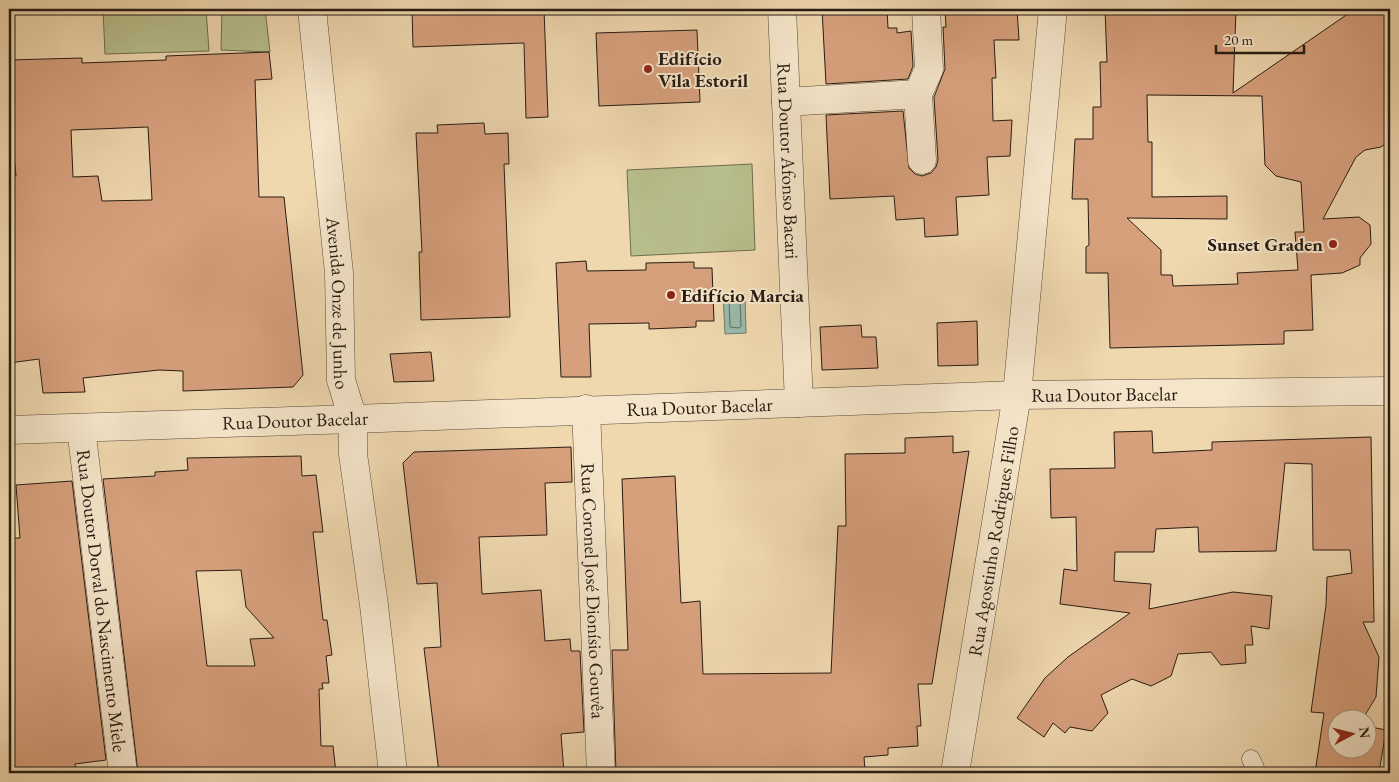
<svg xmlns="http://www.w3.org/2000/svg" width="1399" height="782" font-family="'EB Garamond',serif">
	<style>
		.green { fill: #b7be8b; stroke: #6f6d4f }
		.water { fill: #9abaab; stroke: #6c7b6e }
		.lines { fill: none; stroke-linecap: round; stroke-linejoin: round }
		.shore { stroke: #606b5f; stroke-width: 1 }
		.building { fill: #d7a07d; stroke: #271c13; fill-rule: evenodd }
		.service-casing { stroke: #594b3a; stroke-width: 19 }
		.minor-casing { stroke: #594b3a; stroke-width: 29 }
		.tertiary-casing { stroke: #594b3a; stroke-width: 29 }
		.service { stroke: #f5e5ca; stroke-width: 18 }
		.minor { stroke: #f5e5ca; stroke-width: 28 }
		.tertiary { stroke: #f5e5ca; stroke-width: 28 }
		.poi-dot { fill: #8f2418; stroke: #f5e5ca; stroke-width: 2 }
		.labels { text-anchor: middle; stroke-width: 4; stroke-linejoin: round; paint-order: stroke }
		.poi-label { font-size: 19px; font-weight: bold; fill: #271c13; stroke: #f5e5ca; text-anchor: start }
		.street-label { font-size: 19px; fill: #271c13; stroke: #f5e5ca }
	</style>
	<rect width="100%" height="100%" fill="#efd7ae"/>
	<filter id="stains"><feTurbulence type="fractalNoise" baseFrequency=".004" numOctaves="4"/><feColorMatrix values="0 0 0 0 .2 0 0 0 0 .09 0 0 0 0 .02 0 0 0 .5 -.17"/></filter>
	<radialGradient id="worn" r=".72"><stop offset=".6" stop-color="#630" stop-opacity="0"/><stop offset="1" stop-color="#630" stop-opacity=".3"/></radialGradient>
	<!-- green -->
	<path class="green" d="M103,9H206L209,51L105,54Z
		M222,9H265L270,52L221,50Z
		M752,164L755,250L631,256L627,170Z"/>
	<!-- water -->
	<path class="water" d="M723,294H745L746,333L725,334Z"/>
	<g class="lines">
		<!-- shore -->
		<path class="shore" d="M731,299L740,301L741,326L739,328L730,327L729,301Z"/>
	</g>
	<!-- building -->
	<path class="building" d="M412,9H544L548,117L526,118L524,43L413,47Z
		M822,9H887L888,28H897V33L911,31L913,66L908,79L826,84Z
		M945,9H1017L1019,40H994L996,78H992L993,121L1012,120L1010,156L987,157L989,195L956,197L958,235L925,237L924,218L896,220L894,196L830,199L826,115L903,111L909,168L915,174L922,176L931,173L936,167L938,160L934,97L945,69L943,27H946Z
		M1105,9H1236L1233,93L1355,9H1390V140L1381,147L1365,150L1356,157L1323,219L1359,217L1370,225L1371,244L1360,258V265L1342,273L1311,275L1313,330L1284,331V344L1110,348L1108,273H1086V247L1089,245L1088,199H1072L1075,139H1093V107H1101L1100,62H1107ZM1147,95L1262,96L1265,165L1276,176L1301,182L1304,232H1295L1298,270L1237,273L1238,284L1173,286L1172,275H1161V250L1127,218L1227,219V196L1152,197V142H1148Z
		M697,30L700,102L599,106L596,33Z
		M269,52L272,79L255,80L259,197H284L303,375L293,387L183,391V371L159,370L83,378L85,392L43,393L39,359L9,363V176H16L9,106V60L82,58V63L166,60V56ZM148,127L152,200L102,201L98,176L73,177L71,130Z
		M484,123L485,134L508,133L509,164H504L510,317L421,320L419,252H422L416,133H438L437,125Z
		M586,261L587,271L646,270V263L694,262V268H712L714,321H696V327L649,329V323L589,324L591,377H561L556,263Z
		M977,321L978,365L938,366L937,323Z
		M861,325L862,337H876L878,368L822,370L820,327Z
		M431,352L434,381L394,382L390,354Z
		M1152,431L1153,453L1212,450V442L1371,437L1374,622H1363L1379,657L1376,697L1362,720H1336V750H1366V726L1386,730L1379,773H1315L1324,713L1311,712L1326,605L1327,577L1352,573L1350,550H1313L1312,464L1285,463L1276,551L1199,552L1198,527L1156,529L1154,552H1115L1114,581L1151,584L1149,609L1233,592L1272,596L1269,629L1251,626L1253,645H1245L1246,663L1221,665L1211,652L1178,654L1171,676L1151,686L1132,679L1101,695L1108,713L1092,731L1070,727L1065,733L1053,723L1044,737L1017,718L1045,678L1068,657L1130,613L1060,604L1064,569L1077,571L1076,517L1051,518L1050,469L1115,468L1114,432Z
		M953,436V453L969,451L932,684H918L921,726H917L918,746L888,748V755L864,757L865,770L825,773H616L612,650H628L622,479L675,476L681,603L700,601L703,674L831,673L838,526H846L845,454L905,453V438Z
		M571,447L572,482L545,483L547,535L479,537L482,594L541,590L545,641L570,639L571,651H580L584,732L561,734L564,773H439L424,648L441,647L437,583L417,584L403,463L414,452Z
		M301,456L302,476L316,475L323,532H313L323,620H327L332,655L326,656L329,683H322L323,689H319L321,746H333L336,773H138L103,479L155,476V472L188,470L187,458ZM241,570L246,607L274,638L250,639L255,666H207L196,571Z
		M72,481L106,760L75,764L76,773H9V538H20L16,485Z"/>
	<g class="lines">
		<defs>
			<path id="service" d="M1251,759L1257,773"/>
			<g id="minor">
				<path id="s1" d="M782,9L799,403"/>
				<path d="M786,102L918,94"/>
				<path d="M922,160L918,94L929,69L926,9"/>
				<path id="s2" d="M586,409L601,773"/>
				<path id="s3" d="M81,428L123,773"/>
				<path d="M9,430L353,419V454L374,605L393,773"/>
				<path id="s4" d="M955,773L1017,395L1053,9"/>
			</g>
			<g id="tertiary">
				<path id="s5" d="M312,9L339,273L341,380L353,419L1017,395L1390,391"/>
			</g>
		</defs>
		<!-- service casing -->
		<use href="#service" class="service-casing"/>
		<!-- minor casing -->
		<use href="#minor" class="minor-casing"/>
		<!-- tertiary casing -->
		<use href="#tertiary" class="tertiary-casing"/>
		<!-- service -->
		<use href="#service" class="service"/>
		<!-- minor -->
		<use href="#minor" class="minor"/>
		<!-- tertiary -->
		<use href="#tertiary" class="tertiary"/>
	</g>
	<!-- markers -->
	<g class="poi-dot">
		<circle cx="648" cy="69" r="5"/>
		<circle cx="1333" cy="244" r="5"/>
		<circle cx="671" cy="295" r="5"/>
	</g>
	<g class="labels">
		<!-- poi labels -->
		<g class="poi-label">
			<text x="658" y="65">Edifício<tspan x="658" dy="22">Vila Estoril</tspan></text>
			<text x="1323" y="251" text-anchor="end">Sunset Graden</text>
			<text x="681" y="302">Edifício Marcia</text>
		</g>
		<!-- street labels -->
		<g class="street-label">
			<text dy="7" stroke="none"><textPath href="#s1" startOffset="152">Rua Doutor Afonso Bacari</textPath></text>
			<text dy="7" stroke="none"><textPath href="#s5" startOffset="295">Avenida Onze de Junho</textPath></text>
			<text dy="7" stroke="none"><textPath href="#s5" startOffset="1165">Rua Doutor Bacelar</textPath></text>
			<text dy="7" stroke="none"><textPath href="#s5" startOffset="760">Rua Doutor Bacelar</textPath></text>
			<text transform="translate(295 420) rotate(-2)" y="7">Rua Doutor Bacelar</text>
			<text dy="7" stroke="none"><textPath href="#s4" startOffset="235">Rua Agostinho Rodrigues Filho</textPath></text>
			<text dy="7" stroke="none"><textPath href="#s2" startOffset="182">Rua Coronel José Dionísio Gouvêa</textPath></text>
			<text dy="7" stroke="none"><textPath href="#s3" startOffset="174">Rua Doutor Dorval do Nascimento Miele</textPath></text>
		</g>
	</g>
	<!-- margin -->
	<rect width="1399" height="782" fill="none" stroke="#efd7ae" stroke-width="30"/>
	<rect x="10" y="10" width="1379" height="762" fill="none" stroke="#271c13" stroke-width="2.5"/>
	<rect x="15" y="15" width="1369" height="752" fill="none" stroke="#271c13"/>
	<!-- north arrow -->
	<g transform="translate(1352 734) rotate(83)"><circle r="24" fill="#f5e5ca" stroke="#a39581"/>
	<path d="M0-4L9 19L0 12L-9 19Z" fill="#8f2418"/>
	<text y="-8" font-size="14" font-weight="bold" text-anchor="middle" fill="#271c13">N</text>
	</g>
	<!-- scale -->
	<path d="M1216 45v8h88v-8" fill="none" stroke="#271c13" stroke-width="2.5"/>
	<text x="1224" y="45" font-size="15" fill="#271c13" stroke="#f5e5ca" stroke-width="4" paint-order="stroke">20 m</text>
	<rect width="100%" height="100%" filter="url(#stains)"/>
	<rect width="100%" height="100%" fill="url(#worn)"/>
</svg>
